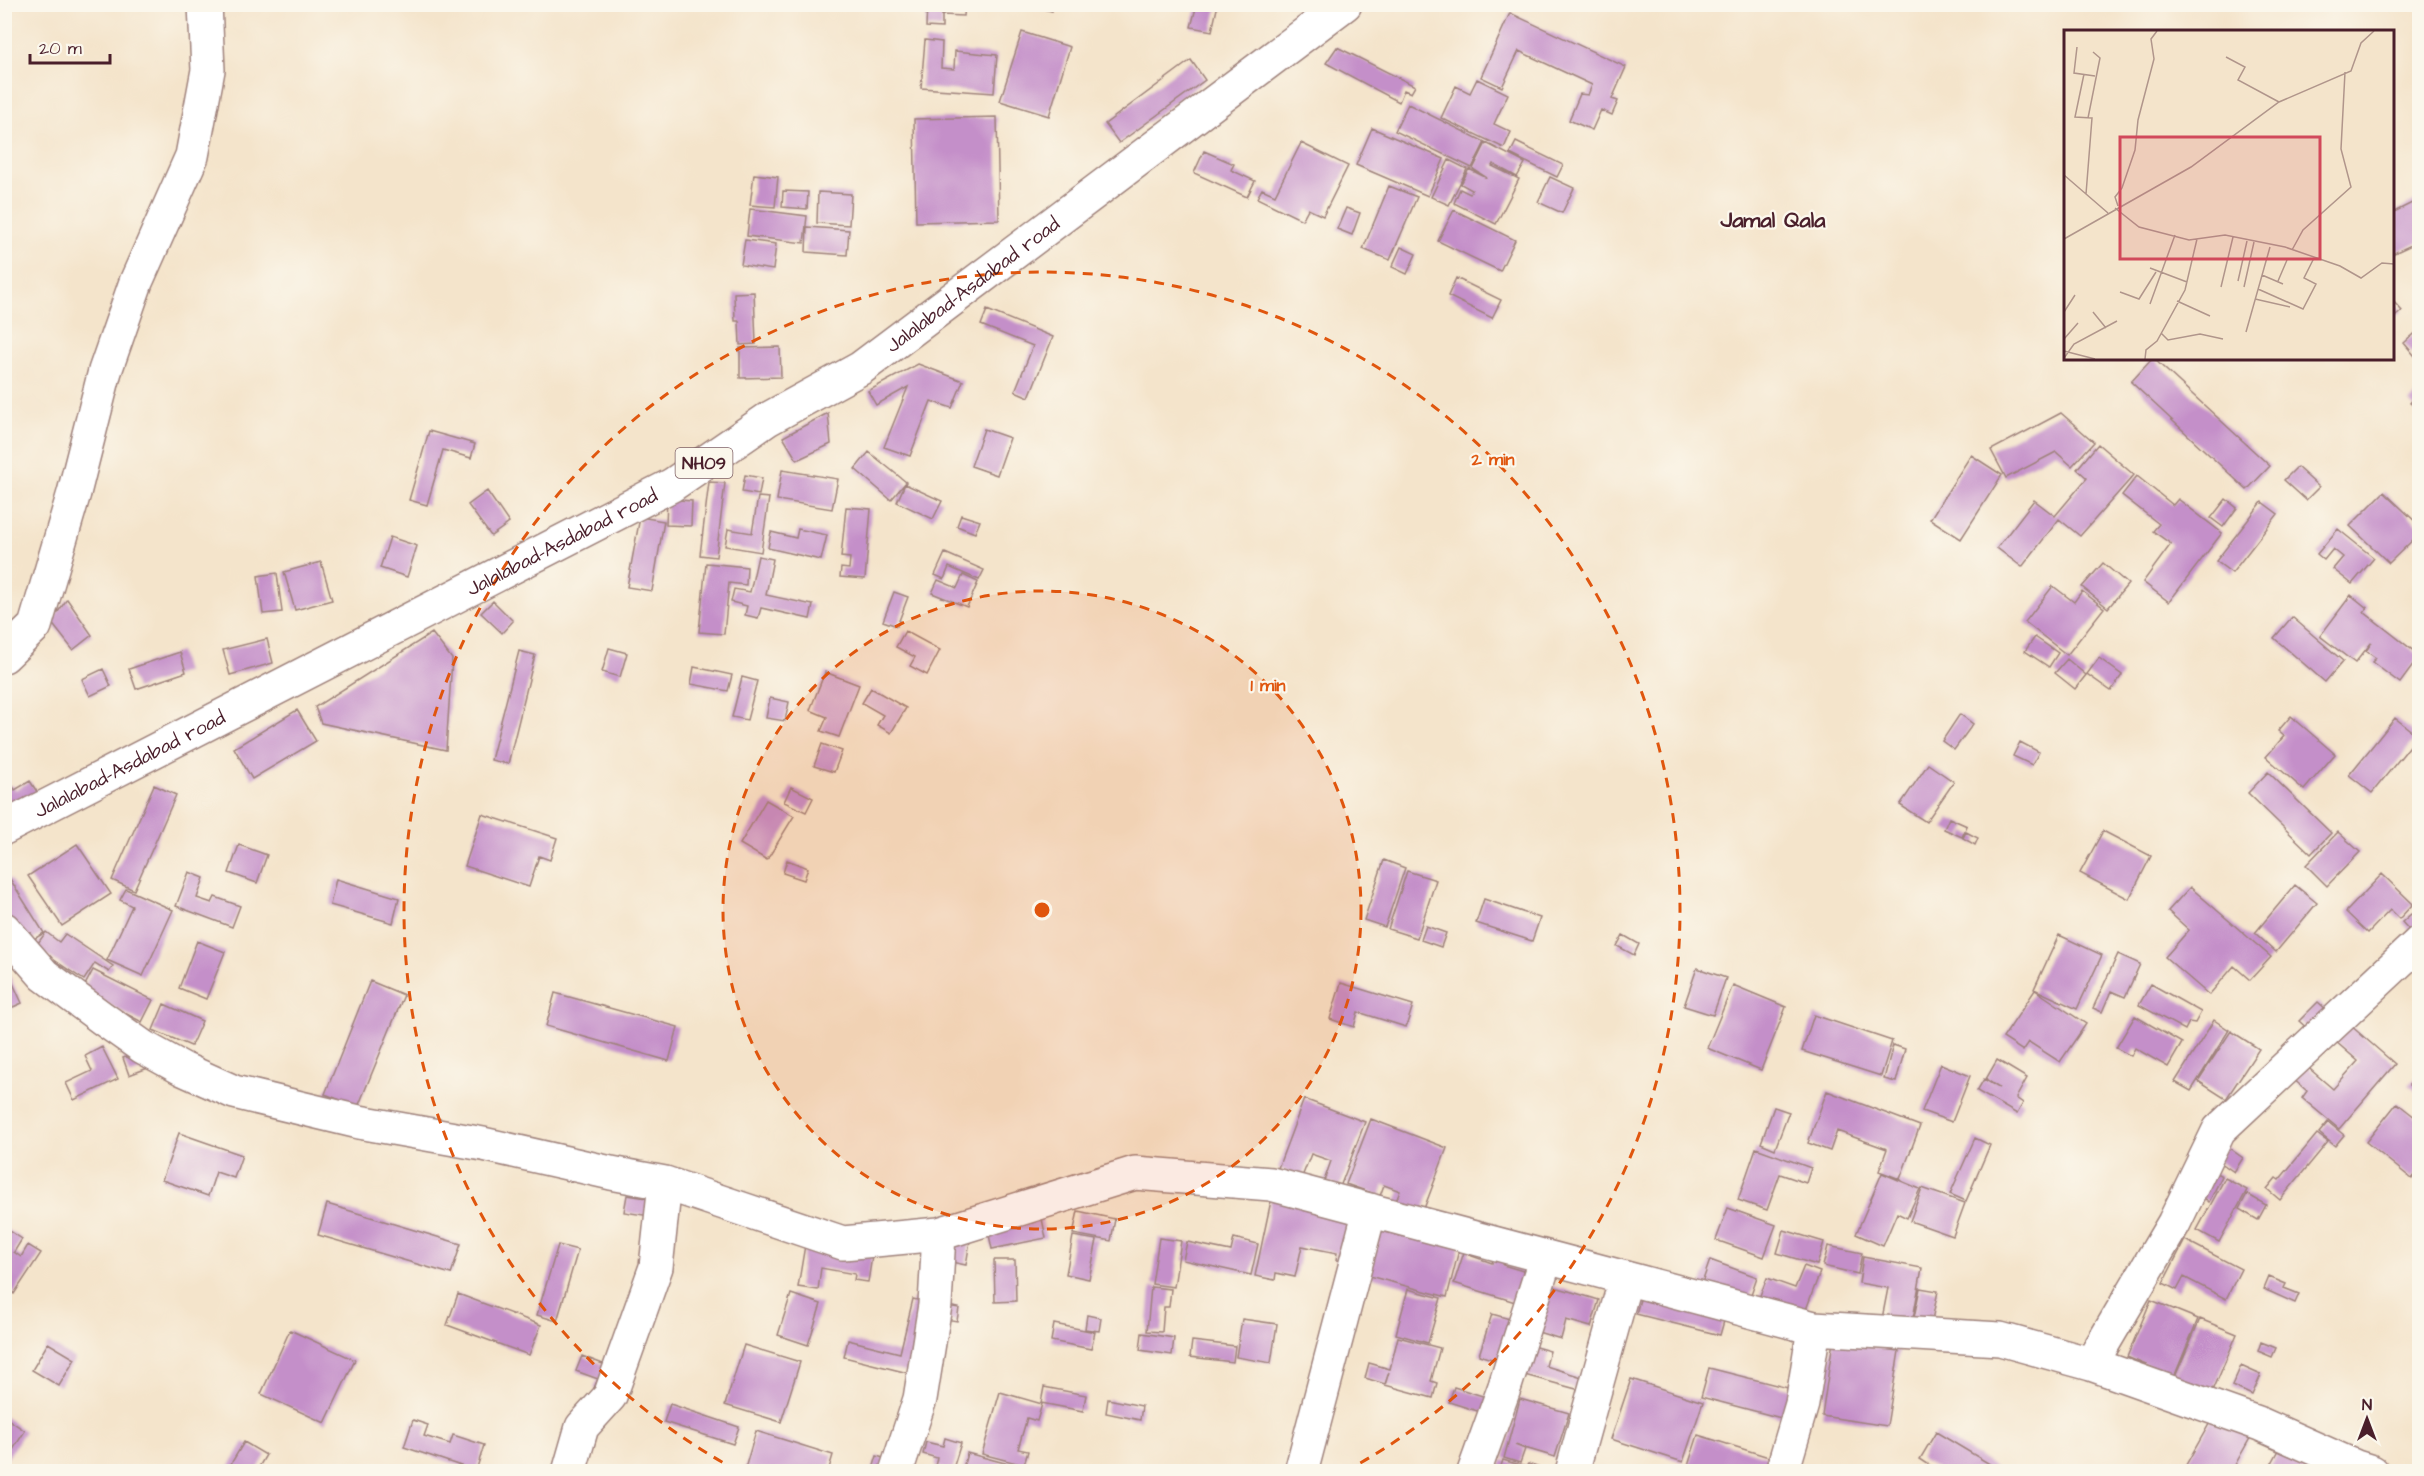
<svg xmlns="http://www.w3.org/2000/svg" width="2424" height="1476" font-family="'Architects Daughter',sans-serif">
	<style>
		.building { fill: #c48fc9 }
		.lines { fill: none; stroke-linecap: round; stroke-linejoin: round }
		.minor-casing { stroke: #9f827b; stroke-width: 36 }
		.major-casing { stroke: #9f827b; stroke-width: 36 }
		.minor { stroke: #fff; stroke-width: 33 }
		.major { stroke: #fff; stroke-width: 33 }
		.ring { fill: none; stroke: #e0560e; stroke-width: 3; stroke-dasharray: 10 8 }
		.labels { text-anchor: middle; stroke-width: 4.5; stroke-linejoin: round; paint-order: stroke }
		.shield { fill: #fbf7ec; stroke: #7f6065; stroke-width: 1.5 }
		.shield-label { font-size: 18px; font-weight: bold; fill: #4a1f2b }
		.street-label { font-size: 20px; fill: #4a1f2b; stroke: #fbf7ec }
		.quarter-label { font-size: 22px; font-weight: bold; fill: #4a1f2b; stroke: #fbf7ec }
		.inset-road { fill: none; stroke: #b0958b; stroke-width: 1.5 }
		.view { fill: #d1495b; fill-opacity: 0.15; stroke: #d1495b; stroke-width: 3 }
		.inset-edge { fill: none; stroke: #4a1f2b; stroke-width: 3 }
		.centre { fill: #e0560e; stroke: #fbf7ec; stroke-width: 3 }
		.ring-label { font-size: 18px; text-anchor: middle; font-weight: bold; fill: #e0560e; stroke: #fbf7ec; stroke-width: 4.5; stroke-linejoin: round; paint-order: stroke }
	</style>
	<rect width="100%" height="100%" fill="#fbf7ec"/>
	<filter id="ink" filterUnits="userSpaceOnUse"><feTurbulence type="fractalNoise" baseFrequency=".0167" numOctaves="2"/><feDisplacementMap in="SourceGraphic" scale="12" xChannelSelector="R" yChannelSelector="G"/><feConvolveMatrix kernelMatrix="1 2 1 2 8 2 1 2 1" color-interpolation-filters="sRGB"/></filter>
	<filter id="wash" filterUnits="userSpaceOnUse"><feTurbulence type="fractalNoise" baseFrequency=".008" numOctaves="4" result="noise"/><feDisplacementMap in="SourceGraphic" scale="24" xChannelSelector="R" yChannelSelector="G"/><feGaussianBlur stdDeviation="1.35" result="paint"/><feColorMatrix in="noise" values="0 0 0 0 0 0 0 0 0 0 0 0 0 0 0 0 0 1.4 0 .05"/><feComposite in="paint" operator="in"/></filter>
	<g filter="url(#wash)">
		<rect width="100%" height="100%" fill="#f4e4cb"/>
		<g id="blocks">
			<!-- building -->
			<path class="building" d="M927,4H965L964,16L942,15V28L926,27Z
				M1197,4H1218L1212,31L1191,27Z
				M1297,4H1324L1306,17Z
				M1027,5H1053L1052,11Z
				M1510,13L1626,67L1612,99L1618,101L1612,115L1601,110L1592,130L1569,120L1580,94L1588,95L1592,85L1519,51L1502,87L1481,77Z
				M1022,32L1070,47L1049,116L1000,101Z
				M925,40L942,42L941,68L954,69L955,51L997,55L994,93L921,88Z
				M1337,47L1415,86L1411,93L1404,90L1399,102L1326,63Z
				M1191,60L1205,80L1119,143L1105,124Z
				M1477,79L1508,94L1494,124L1511,132L1504,148L1441,118L1456,86L1470,93Z
				M1408,104L1485,142L1472,168L1395,131Z
				M997,117L999,220L916,222L914,119Z
				M1372,128L1444,159L1428,196L1356,165Z
				M1516,142L1563,165L1557,177L1510,154Z
				M1301,143L1348,166L1323,216L1308,209L1302,220L1257,198L1262,189L1275,195Z
				M1486,143L1525,163L1517,177L1493,164L1492,166L1519,179L1496,224L1454,203L1460,189L1470,194L1472,190L1461,184L1469,169L1487,178L1473,169Z
				M1204,151L1234,164L1231,170L1255,181L1247,197L1194,173Z
				M1449,160L1467,169L1449,205L1431,197Z
				M754,174L778,177L775,207L750,205Z
				M1550,177L1574,188L1562,213L1538,202Z
				M1389,186L1417,197L1390,260L1363,249Z
				M783,191L808,192L807,209L782,207Z
				M818,192L851,194L849,225L817,223Z
				M2420,199V241L2392,254V213Z
				M1346,208L1360,213L1352,235L1337,229Z
				M750,209L807,216L804,243L747,236Z
				M1454,210L1515,240L1500,271L1438,241Z
				M807,227L849,230L847,255L806,252Z
				M745,240L776,244L773,270L741,265Z
				M1401,247L1416,254L1407,274L1392,267Z
				M1456,278L1501,300L1492,318L1448,296Z
				M754,292L756,344L740,345L739,321H735L734,293Z
				M2392,300L2402,311L2392,319Z
				M987,310L1053,337L1029,397L1015,391L1033,346L981,325Z
				M2420,329V362L2404,343Z
				M780,347L781,377L740,378V348Z
				M2153,358L2270,466L2247,490L2131,382Z
				M918,364L963,381L952,408L931,401L910,456L884,447L908,387L876,405L868,391Z
				M2420,391V411L2410,403Z
				M828,413L831,444L797,460L783,437Z
				M2061,413L2094,442L2072,466L2056,452L2006,478L1991,450Z
				M984,429L1010,438L997,475L971,466Z
				M429,431L475,444L471,458L443,450L427,505L409,500Z
				M2098,444L2134,475L2080,536L2059,519L2022,567L1997,548L2034,500L2055,516L2087,478L2077,469Z
				M869,452L906,482L891,500L855,469Z
				M1971,455L2002,475L1961,539L1930,519Z
				M2297,467L2319,487L2306,500L2284,480Z
				M782,470L838,479L832,509L777,500Z
				M745,475L762,478L759,495L742,492Z
				M2137,476L2173,505L2178,499L2222,533L2169,602L2143,582L2171,544L2153,531L2159,524L2122,495Z
				M709,482L725,483L716,557L700,555Z
				M905,484L942,501L933,519L897,502Z
				M487,491L509,523L491,536L468,505Z
				M2384,492L2420,526V533L2389,563L2350,526Z
				M758,497L769,498L761,552L725,546L728,529L752,533Z
				M667,499L692,501L691,526L666,525Z
				M2226,499L2237,508L2223,527L2211,518Z
				M2262,502L2278,514L2232,573L2216,561Z
				M846,507L871,509L865,579L840,577L841,568L849,569L850,558L841,557Z
				M961,515L980,521L975,533L957,526Z
				M640,517L664,521L652,591L627,587Z
				M798,529L827,535L821,560L768,548L771,532L796,538Z
				M2338,529L2374,558L2352,584L2333,569L2343,557L2333,549L2324,560L2317,554Z
				M390,537L417,546L407,577L380,568Z
				M945,553L984,570L979,580L949,567L944,579L935,575Z
				M758,556L773,559L766,595L813,605L810,619L761,608L758,618L745,615L747,606L731,602L734,589L750,592Z
				M321,562L332,600L295,610L284,572Z
				M706,563L747,567L746,585L729,583L724,634L699,632Z
				M2103,563L2128,584L2108,608L2082,587Z
				M277,573L282,612L263,614L258,576Z
				M963,575L978,582L967,607L932,593L938,580L957,588Z
				M2053,586L2074,602L2082,591L2104,608L2067,655L2025,622Z
				M894,592L908,597L897,626L883,621Z
				M2351,595L2367,608L2364,612L2420,656L2400,683L2372,662L2376,658L2366,651L2372,642L2355,663L2320,636Z
				M67,599L92,635L73,650L51,622Z
				M493,601L513,621L502,633L481,613Z
				M2292,617L2343,661L2325,682L2274,638Z
				M905,631L940,650L927,675L910,666L915,657L896,647Z
				M432,633L452,659L446,750L321,723L315,707Z
				M2035,637L2058,653L2049,667L2025,651Z
				M267,639L273,663L230,675L223,650Z
				M609,648L627,653L620,677L602,672Z
				M519,651L535,655L508,764L491,760Z
				M180,652L186,672L136,689L129,669Z
				M2099,658L2122,675L2111,691L2087,674Z
				M2067,659L2086,675L2075,689L2055,673Z
				M694,667L732,675L728,691L691,684Z
				M103,669L111,686L90,696L82,679Z
				M825,672L859,685L839,737L821,731L827,717L810,710Z
				M742,677L757,681L747,720L732,717Z
				M871,688L906,708L891,733L877,725L883,715L862,703Z
				M770,698L789,702L785,721L766,718Z
				M297,710L316,741L252,779L234,748Z
				M1960,714L1973,724L1954,750L1942,741Z
				M2291,716L2335,754L2304,790L2266,757L2284,736L2278,731Z
				M2395,718L2418,736L2372,793L2349,775Z
				M2020,742L2039,752L2032,765L2013,756Z
				M822,744L842,751L834,772L814,766Z
				M1928,764L1954,782L1926,822L1900,805Z
				M2268,772L2331,833L2311,854L2248,793Z
				M30,781L41,798L4,818V790L12,785L15,790Z
				M154,785L176,795L134,890L112,880Z
				M791,787L813,798L806,812L784,802Z
				M766,800L794,816L767,860L740,844Z
				M482,814L557,838L550,860L539,856L529,887L465,866Z
				M1949,818L1967,826L1962,837L1944,829Z
				M2103,831L2151,856L2129,899L2080,873Z
				M1966,832L1978,838L1975,845L1963,838Z
				M2338,832L2360,852L2327,886L2306,865Z
				M77,844L111,894L62,926L28,876Z
				M239,845L267,855L257,883L229,873Z
				M787,860L808,868L804,880L783,873Z
				M1384,860L1405,868L1385,927L1364,920Z
				M1407,871L1436,880L1417,938L1388,929Z
				M189,872L204,878L197,898L212,903L215,897L240,906L232,927L176,906Z
				M2382,874L2413,904L2399,919L2390,910L2368,933L2346,912Z
				M10,879L44,933L21,947L4,921V882Z
				M336,879L399,898L393,923L330,905Z
				M2295,885L2317,903L2276,952L2255,933Z
				M2190,887L2271,957L2250,980L2234,966L2209,995L2165,957L2189,930L2168,911Z
				M126,889L173,910L143,976L107,960L132,906L120,900Z
				M1484,899L1540,918L1532,941L1476,923Z
				M2411,914L2420,922L2411,932L2402,922Z
				M1426,926L1446,933L1441,947L1421,940Z
				M46,932L59,942L65,934L113,966L109,972L95,963L84,980L35,947Z
				M1623,935L1639,944L1634,955L1617,946Z
				M2059,935L2102,955L2077,1009L2034,989Z
				M197,941L225,952L206,999L179,988Z
				M2118,954L2140,964L2125,997L2111,991L2102,1012L2093,1008Z
				M4,964L22,1003L4,1011Z
				M1697,968L1726,978L1713,1015L1684,1006Z
				M93,970L153,1000L142,1022L82,991Z
				M370,981L404,995L358,1107L325,1094Z
				M1341,983L1413,1005L1406,1027L1358,1012L1354,1027L1330,1019Z
				M2151,984L2201,1012L2195,1023L2189,1022L2185,1030L2139,1005Z
				M1733,985L1786,1007L1761,1070L1707,1048Z
				M2035,990L2086,1024L2060,1062L2029,1042L2023,1051L2003,1038Z
				M555,993L678,1027L669,1061L546,1026Z
				M2318,1002L2328,1011L2309,1030L2299,1021Z
				M164,1004L202,1021L191,1046L153,1030Z
				M1814,1015L1892,1041L1881,1076L1802,1051Z
				M2135,1016L2182,1043L2168,1067L2135,1048L2131,1056L2116,1048Z
				M2214,1020L2229,1030L2191,1091L2175,1082Z
				M2350,1025L2395,1064L2339,1129L2302,1098L2307,1091L2292,1078L2304,1064L2333,1089L2358,1061L2335,1041Z
				M2231,1031L2259,1049L2226,1099L2198,1081Z
				M1893,1045L1905,1049L1896,1082L1884,1079Z
				M102,1047L118,1079L74,1100L66,1083L92,1071L85,1056Z
				M142,1052L148,1068L129,1075L123,1058Z
				M1997,1060L2027,1078L2016,1098L2023,1103L2017,1114L1977,1091L1984,1079L1999,1088L1986,1079Z
				M1941,1064L1970,1076L1952,1122L1922,1111Z
				M2420,1075V1095L2409,1085Z
				M1827,1091L1920,1126L1900,1179L1879,1171L1887,1149L1837,1131L1830,1151L1808,1143Z
				M1304,1099L1365,1122L1340,1187L1324,1181L1331,1161L1311,1154L1302,1177L1278,1168Z
				M2397,1103L2420,1121V1169L2412,1179L2366,1142Z
				M1774,1107L1789,1112L1775,1149L1761,1143Z
				M1371,1119L1447,1148L1422,1214L1395,1204L1400,1191L1384,1185L1380,1196L1346,1184Z
				M2328,1122L2344,1135L2335,1146L2319,1133Z
				M179,1133L242,1155L234,1178L216,1172L208,1196L162,1180Z
				M2317,1134L2328,1142L2280,1200L2267,1189L2276,1178L2279,1180Z
				M1975,1138L1990,1145L1966,1201L1950,1194Z
				M2226,1146L2243,1158L2234,1172L2217,1160Z
				M1756,1148L1811,1168L1806,1183L1780,1174L1767,1210L1738,1200Z
				M2206,1168L2222,1176L2209,1202L2193,1194Z
				M1882,1173L1920,1189L1907,1218L1897,1213L1883,1246L1856,1234Z
				M2225,1178L2247,1190L2219,1242L2197,1230Z
				M1922,1188L1965,1203L1953,1236L1910,1221Z
				M2247,1194L2266,1205L2258,1220L2239,1209Z
				M627,1195L653,1199L650,1216L624,1212Z
				M1272,1196L1366,1217L1355,1264L1336,1260L1337,1253L1302,1246L1295,1277L1276,1273L1275,1280L1255,1276Z
				M327,1204L461,1244L451,1274L318,1235Z
				M1728,1208L1776,1225L1764,1257L1716,1240Z
				M1078,1211L1115,1219L1111,1241L1073,1234Z
				M1041,1214L1046,1238L992,1249L987,1225Z
				M1382,1226L1460,1246L1447,1297L1369,1276Z
				M4,1227L22,1239L14,1252L21,1257L28,1245L41,1253L14,1294L4,1288V1267L8,1262L4,1260Z
				M1784,1230L1824,1242L1817,1265L1777,1253Z
				M1073,1236L1097,1240L1089,1279L1066,1274Z
				M955,1238L970,1241L966,1265L951,1262Z
				M1159,1238L1181,1241L1174,1287L1152,1284Z
				M1234,1238L1258,1244L1251,1275L1183,1260L1187,1242L1231,1251Z
				M2185,1240L2241,1269L2226,1299L2184,1277L2177,1290L2163,1283Z
				M558,1245L578,1250L557,1321L537,1315Z
				M805,1245L872,1256L868,1282L854,1280L855,1274L821,1268L818,1290L798,1287Z
				M1466,1246L1471,1247L1469,1255L1492,1263L1495,1252L1506,1256L1503,1265L1533,1274L1528,1306L1454,1283Z
				M1828,1246L1862,1253L1858,1274L1823,1266Z
				M1863,1257L1922,1268L1911,1330L1881,1324L1888,1288L1859,1283Z
				M994,1260H1015L1016,1301L995,1302Z
				M1710,1260L1757,1277L1748,1303L1701,1286Z
				M1804,1266L1820,1272L1804,1315L1759,1298L1767,1278L1795,1288Z
				M2269,1277L2286,1284L2284,1288L2299,1294L2295,1303L2264,1289Z
				M1552,1286L1599,1300L1591,1327L1566,1320L1561,1339L1538,1332Z
				M1151,1287L1171,1289L1169,1307H1164L1162,1332L1147,1331Z
				M1920,1288L1938,1291L1930,1330L1912,1327Z
				M1408,1289L1441,1298L1428,1343L1396,1334Z
				M1642,1292L1726,1314L1720,1335L1636,1314Z
				M458,1294L541,1325L529,1355L447,1325Z
				M791,1294L821,1304L808,1345L778,1335Z
				M913,1299L934,1304L916,1375L844,1357L848,1340L900,1353Z
				M2151,1300L2198,1319L2174,1377L2127,1357Z
				M947,1306L959,1308L957,1321L945,1319Z
				M1492,1314L1517,1321L1504,1363L1479,1355Z
				M1087,1315L1101,1318L1099,1331L1085,1329Z
				M1242,1319L1277,1324L1271,1363L1236,1357Z
				M2200,1319L2237,1334L2212,1393L2175,1377Z
				M1054,1324L1095,1332L1091,1349L1051,1341Z
				M290,1330L355,1360L325,1423L261,1394Z
				M1142,1333L1174,1338L1172,1355L1140,1350Z
				M1398,1337L1440,1348L1431,1381L1437,1383L1433,1398L1385,1385L1389,1372L1385,1384L1365,1378L1369,1363L1390,1369Z
				M1192,1341L1235,1346L1233,1362L1190,1357Z
				M1833,1341L1899,1351L1887,1426L1822,1416Z
				M2261,1342L2276,1348L2272,1357L2258,1351Z
				M48,1343L75,1359L59,1386L32,1370Z
				M1525,1344L1550,1351L1546,1366L1595,1381L1591,1393L1517,1373Z
				M744,1345L800,1362L781,1422L725,1405Z
				M582,1356L616,1369L608,1393L594,1388L598,1379L576,1371Z
				M2241,1366L2261,1375L2252,1395L2232,1386Z
				M1709,1368L1792,1389L1785,1419L1701,1397Z
				M1631,1379L1703,1402L1683,1462L1611,1439Z
				M1044,1387L1086,1395L1083,1411L1041,1403Z
				M1454,1387L1492,1399L1487,1414L1449,1402Z
				M1000,1392L1042,1404L1037,1421L1027,1418L1018,1449L1028,1451L1024,1465L982,1454Z
				M1108,1399L1142,1406L1140,1420L1106,1413Z
				M1520,1399L1569,1413L1555,1457L1515,1445L1525,1449L1520,1463L1504,1458Z
				M670,1404L739,1427L733,1444L664,1422Z
				M2217,1410L2254,1431L2231,1472H2182Z
				M5,1417L25,1431L5,1462Z
				M413,1420L428,1425L424,1436L450,1444L453,1435L484,1445L476,1471L404,1447Z
				M756,1431L833,1455L828,1472H744Z
				M1936,1432L2003,1472H1940L1920,1459Z
				M1698,1435L1772,1458L1768,1472H1696L1687,1469Z
				M945,1438L961,1443L952,1472L935,1466L937,1458L923,1454L926,1442L943,1446Z
				M2284,1441L2318,1460L2311,1472H2267Z
				M244,1442L266,1455L256,1472H226Z
				M967,1453L1035,1471V1472H962Z
				M877,1456L895,1462L892,1472H872Z
				M1503,1460L1526,1467L1528,1464L1551,1472H1499Z"/>
		</g>
	</g>
	<g filter="url(#ink)">
		<use href="#blocks" fill-opacity="0" stroke="#9f827b" stroke-width="1.5"/>
		<g class="lines">
			<defs>
				<path id="minor" d="M4,656L35,626L74,493L105,371L136,282L192,156L208,70L205,4
					M4,929L44,975L102,1018L143,1047L183,1069L234,1092L359,1122L483,1144L611,1173L665,1183L843,1243L939,1234L1135,1173L1271,1184L1814,1328L2000,1339L2091,1364L2260,1424L2356,1467L2372,1472
					M2091,1364L2174,1223L2219,1130L2420,942
					M569,1472L582,1427L610,1396L656,1267L665,1183
					M896,1472L920,1399L935,1305L939,1234
					M1301,1472L1370,1210
					M1474,1472L1505,1386L1546,1257
					M1572,1472L1626,1278
					M1782,1472L1802,1404L1814,1328"/>
				<g id="major">
					<path id="s1" d="M4,828L672,485L768,419L861,368L1345,4"/>
				</g>
			</defs>
			<!-- minor casing -->
			<use href="#minor" class="minor-casing"/>
			<!-- major casing -->
			<use href="#major" class="major-casing"/>
			<!-- minor -->
			<use href="#minor" class="minor"/>
			<!-- major -->
			<use href="#major" class="major"/>
		</g>
	</g>
	<!-- distance rings -->
	<circle cx="1042" cy="910" r="319" fill="#e0560e" fill-opacity=".12"/>
	<g class="ring">
		<circle cx="1042" cy="910" r="319"/>
		<path d="M738 1471A638 638 0 1 1 1346 1471"/>
	</g>
	<g class="labels">
		<!-- shield labels -->
		<rect class="shield" x="675.5" y="448" width="57" height="30" rx="4.5"/>
		<g class="shield-label">
			<text x="704" y="469">NH09</text>
		</g>
		<!-- street labels -->
		<g class="street-label">
			<text dy="7" stroke="none"><textPath href="#s1" startOffset="1113">Jalalabad-Asdabad road</textPath></text>
			<text dy="7" stroke="none"><textPath href="#s1" startOffset="627">Jalalabad-Asdabad road</textPath></text>
			<text dy="7" stroke="none"><textPath href="#s1" startOffset="141">Jalalabad-Asdabad road</textPath></text>
		</g>
		<!-- quarter labels -->
		<g class="quarter-label">
			<text x="1773" y="227">Jamal Qala</text>
		</g>
	</g>
	<!-- overview -->
	<g transform="translate(2064 30)">
		<rect width="330" height="330" fill="#f4e4cb"/>
		<path class="inset-road" d="M13,17L10,43L31,46M162,27L181,37L174,50L215,72M20,44L11,87L28,88L22,164M24,88L36,28L29,22M0,145L44,183M54,176L51,167L58,158L71,120L74,90L90,29L87,9L93,1M51,178L75,197L125,210L161,205L221,217L276,236L297,248L318,233L330,234M0,209L127,137L215,72L287,41L297,13L310,1M228,220L239,200L287,157L277,119L281,42M86,238L123,252M198,245L219,254M174,251L183,211M214,251L223,230M157,257L169,207M180,257L190,212M194,259L239,279L252,254L240,248L250,228M56,262L75,269L92,242M191,269L226,277M113,271L146,286M86,274L111,205M0,282L11,265M29,282L42,298M182,302L206,217M97,303L104,310L136,304L159,309M0,309L14,293M0,321L31,329M0,328L10,314L53,291M81,329L82,320L93,311L121,260L133,209"/>
		<path class="view" d="M56,107H256V229H56Z"/>
		<rect width="330" height="330" class="inset-edge"/>
	</g>
	<circle cx="1042" cy="910" r="9" class="centre"/>
	<g class="ring-label">
		<text x="1493" y="465">2 min</text>
		<text x="1268" y="691">1 min</text>
	</g>
	<!-- margin -->
	<rect width="2424" height="1476" fill="none" stroke="#fbf7ec" stroke-width="24"/>
	<!-- north arrow -->
	<g transform="translate(2367 1419)" stroke="#fbf7ec" stroke-width="4.5" paint-order="stroke">
	<path d="M0-4.5L10 22L0 15L-10 22Z" fill="#4a1f2b"/>
	<text y="-9" font-size="16" font-weight="bold" text-anchor="middle" fill="#4a1f2b">N</text>
	</g>
	<!-- scale -->
	<path d="M30 54v9h80v-9" fill="none" stroke="#4a1f2b" stroke-width="3"/>
	<text x="39" y="54" font-size="18" fill="#4a1f2b" stroke="#fbf7ec" stroke-width="4.5" paint-order="stroke">20 m</text>
</svg>
